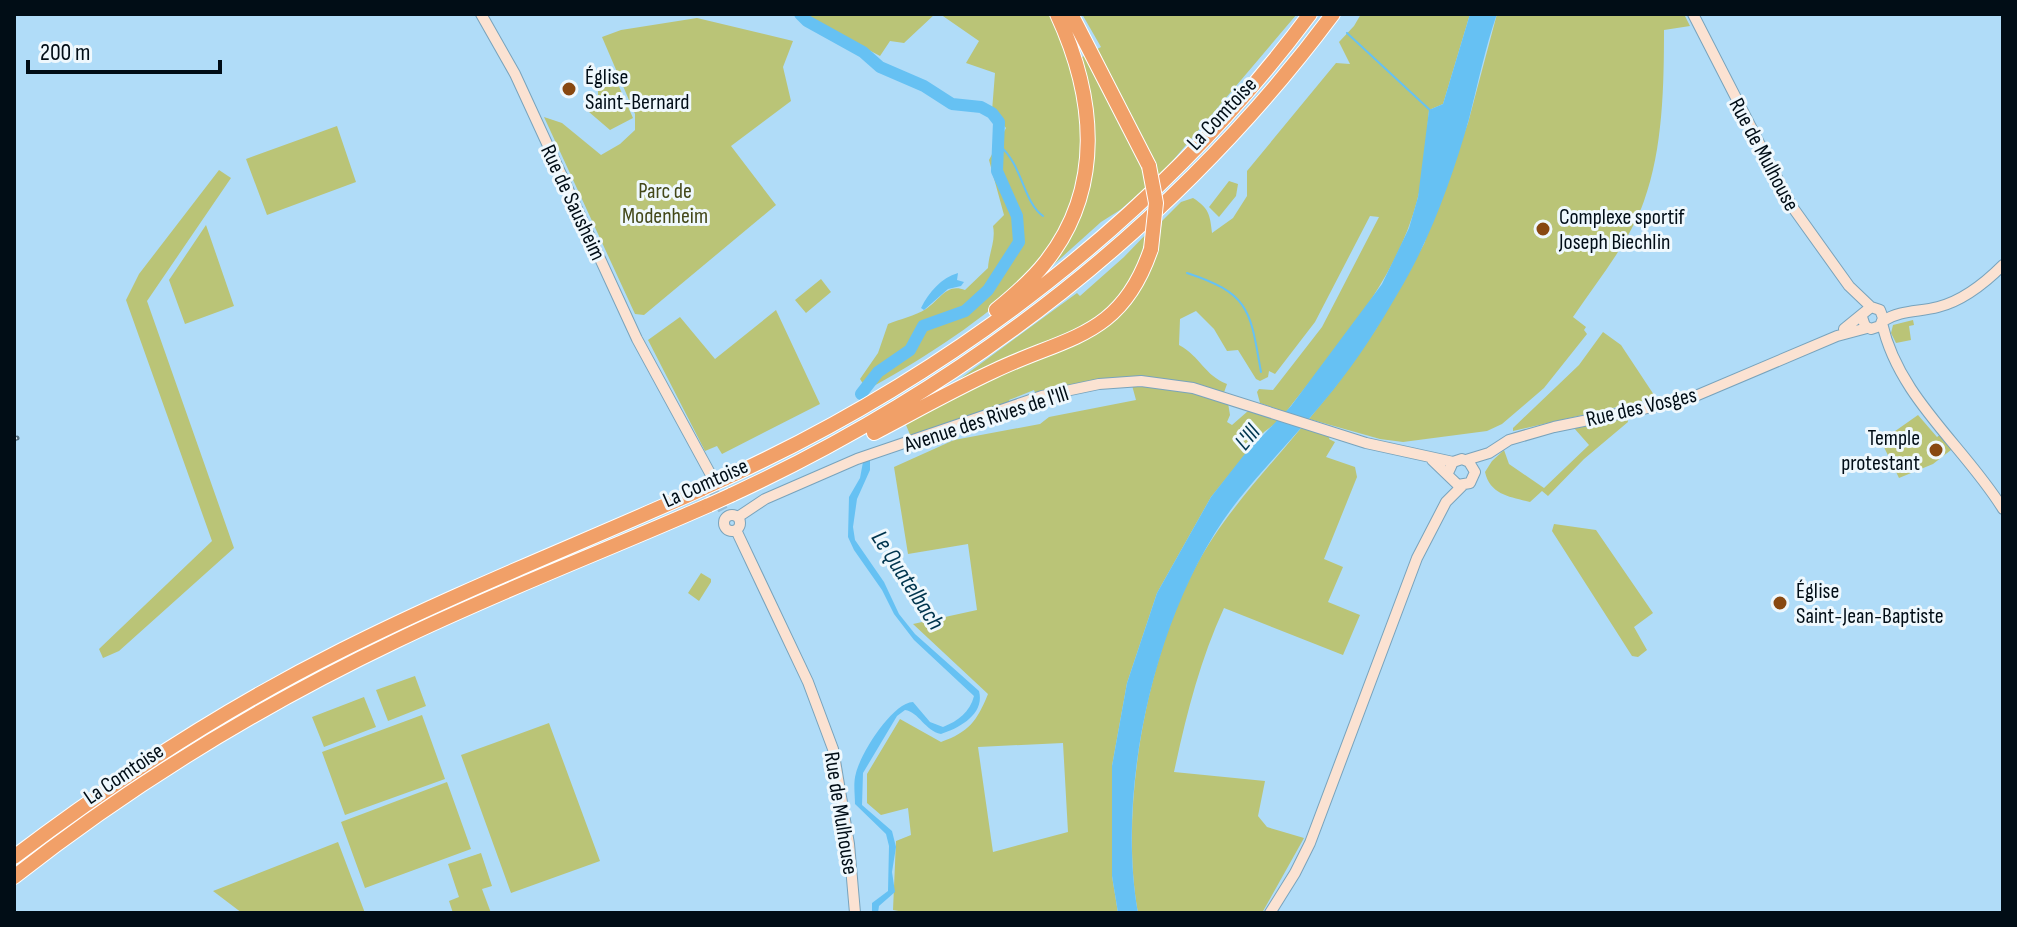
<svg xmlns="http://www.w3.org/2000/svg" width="2017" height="927" font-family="'Sofia Sans Condensed',sans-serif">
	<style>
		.green { fill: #bac477; fill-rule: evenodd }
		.water { fill: #66c1f3 }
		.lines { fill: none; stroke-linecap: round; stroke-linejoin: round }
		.stream { stroke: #66c1f3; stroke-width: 2 }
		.river { stroke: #66c1f3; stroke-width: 12 }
		.secondary-tunnel { stroke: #96bdd6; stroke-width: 10; stroke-dasharray: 10 5; stroke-linecap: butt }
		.secondary-casing { stroke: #78a3bc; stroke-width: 12 }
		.highway-casing { stroke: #fff; stroke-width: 16 }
		.secondary { stroke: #fbe2d2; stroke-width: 10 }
		.highway { stroke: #f1a068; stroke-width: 14 }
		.rail-casing { stroke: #587487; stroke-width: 5 }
		.rail { stroke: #eff8fd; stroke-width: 2; stroke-dasharray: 6; stroke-linecap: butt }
		.highway-bridge-casing { stroke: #fff; stroke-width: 16; stroke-linecap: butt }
		.highway-bridge { stroke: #f1a068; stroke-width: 14 }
		.poi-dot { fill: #884811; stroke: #eff8fd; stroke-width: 3 }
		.labels { text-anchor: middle; stroke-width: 6; stroke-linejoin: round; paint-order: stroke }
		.poi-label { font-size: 22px; fill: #010d16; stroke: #eff8fd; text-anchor: start }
		.street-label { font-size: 22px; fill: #010d16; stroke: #eff8fd }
		.park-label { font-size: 22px; fill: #434819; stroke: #eff8fd }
		.water-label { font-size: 24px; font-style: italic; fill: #00354e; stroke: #eff8fd }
	</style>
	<rect width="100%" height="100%" fill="#b0dcf8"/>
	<!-- green -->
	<path class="green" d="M806,14H935L904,43L890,41L880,56L809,18Z
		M940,14H1051L1063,39L1069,64L1101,47L1082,14H1297L1158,178L1120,210L1101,222L1032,284L1063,245L1076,195C1066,217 1056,241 1041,260C1001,311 924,358 867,390L860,379L878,353L888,324C900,319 915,316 926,309C940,300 946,283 965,290L988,268C989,252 996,241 993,226L1004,215L989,160L1006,128L992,111L995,73L966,63L979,41Z
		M1361,14H1470L1443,104L1429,110C1426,139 1425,172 1417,201C1395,283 1337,346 1286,412L1260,403L1257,392L1259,389L1273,390L1322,327L1379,217L1370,216L1315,322L1275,374L1269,371L1268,377L1260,381L1256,379L1238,350L1227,351L1214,329L1196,311L1180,319L1179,345C1201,357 1204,375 1227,384L1221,401L1228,403L1230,415L1227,422L1232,425L1248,411L1280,420L1264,432L1211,497L1157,593L1127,683L1112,766V876L1118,913H910L893,910L896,841L911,835L908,808L881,815L867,803V774L900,719L941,742C969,732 977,721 988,694L913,624L977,610L968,544L908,554L894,467L954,440L1040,424L1049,417L1136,400L1130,378L1036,395L1034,390L1009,400L1010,404L911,437L906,425L941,403L1012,369L1078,344L1115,320L1126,309L1147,278L1158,247L1162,221L1181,202L1193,198C1209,208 1210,215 1212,233L1233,218L1247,196V171L1336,63L1350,64L1339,42L1354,26ZM1063,743L1068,832L993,852L978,747Z
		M1497,14H1684L1690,26L1664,30C1664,85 1663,149 1644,201C1629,243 1598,280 1573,317L1586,327L1584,330L1587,334L1544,388L1502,424L1487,431L1403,442L1380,439L1309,419L1335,387L1376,329L1424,244L1468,123Z
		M697,18L793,41L783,67L791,101L731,146L776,205L644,315L635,314L544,117L562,123L601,155L620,144L635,130V114L602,37L621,30Z
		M613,73L633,118L610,130L589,112L598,95V80Z
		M337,126L356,182L267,215L246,159Z
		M219,170L231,178L147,301L234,548L119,651L103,658L99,649L212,541L126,300L139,274Z
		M1229,181L1238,184L1236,196L1219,217L1209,207Z
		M206,225L234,306L185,324L169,280Z
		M1152,228L1140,269L1103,317L934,398L1077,293L1080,296L1124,257Z
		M821,279L831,292L806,313L795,300Z
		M776,310L820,404L722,454L717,446L705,451L648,340L680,317L715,359Z
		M1913,320L1914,325L1909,326L1911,340L1896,343L1891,333L1893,325Z
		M1603,332L1621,345L1656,398L1513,431V428L1579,365Z
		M1918,415L1937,437L1941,434L1952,446L1951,450L1933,464L1899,478L1881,441Z
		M1627,417L1628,422L1584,459L1548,496L1542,491L1530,502C1511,497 1490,495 1485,472L1492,461L1504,450L1509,464L1544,488L1589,445L1574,428Z
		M1302,427L1330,436L1329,439L1335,442L1326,457L1355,467L1357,477L1324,559L1343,567L1328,602L1360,615L1343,655L1224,608C1200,660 1186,716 1174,772L1265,781L1258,816L1267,827L1304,838L1262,913H1138C1119,809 1146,661 1195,568C1223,515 1264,473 1302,427Z
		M1554,524L1596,530L1653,613L1634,627L1647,650L1638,657L1632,656L1552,531Z
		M701,573L711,579V582L699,601L688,593Z
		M415,676L426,706L388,721L376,690Z
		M364,697L376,727L324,747L312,717Z
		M422,715L445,779L345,815L322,752Z
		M549,723L600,861L511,893L461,755Z
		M447,782L471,849L365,888L341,822Z
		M338,842L365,913H242L213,891Z
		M481,853L492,886L482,889L491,913H453L449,901L459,897L448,864Z"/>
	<!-- water -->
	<path class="water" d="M1470,14H1497C1485,48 1478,84 1469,119C1452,179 1430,240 1398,293C1379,326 1358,359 1334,389C1304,427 1269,462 1239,499C1157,602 1115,785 1138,913H1118L1112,876V766L1127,683L1157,593L1211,497L1244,455L1291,406L1382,284L1409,228L1418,197L1429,110L1443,104Z
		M958,273L957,280L964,282L961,286L948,289L924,310L921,308C929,292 941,278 958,273Z
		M870,459V470L857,499L853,527L855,540L884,582L899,614L915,634L979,691C985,714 960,728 941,734C925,731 919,712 905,710L897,716L863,773L862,805L892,831L896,847L892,872L895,892L879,906L878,913H872V903L888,891L889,846L886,834L855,804C855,794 853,783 856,773C861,753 892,703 913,702L930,722L943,727C958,721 970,712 974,696L914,640L894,614L882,590L854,550L848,537L849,497L860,478L863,462Z"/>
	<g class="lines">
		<!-- stream -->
		<path class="stream" d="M1347,33L1431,111
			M999,145C1023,165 1023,202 1043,216
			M1187,273C1251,294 1250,311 1261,372"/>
		<!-- river -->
		<path class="river" d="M800,14L807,21L863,52L880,67L924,86L952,104L981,107L992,113L999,122L997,171L1017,216L1019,242L988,290L965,311L923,326L910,350L878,372L861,394"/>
		<!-- secondary-tunnel -->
		<path class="secondary-tunnel" d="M706,477L723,510"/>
		<defs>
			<path id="secondary" d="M481,14L515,74L637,339L711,475
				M1693,14L1791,205L1849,286L1871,307
				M1883,321C1900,310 1919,312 1938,307C1962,301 1986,282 2003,265
				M1882,323C1898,397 1965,447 2003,509
				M1844,329L1871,307L1880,310L1883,318L1880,326L1871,329L1865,326L1862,317
				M1432,460L1458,485L1470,483L1475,472L1469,462L1462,459L1453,462L1448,473
				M1466,460L1489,453L1509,440L1554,427L1686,400L1837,336L1867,328
				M724 523a8 8 0 1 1 16 0a8 8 0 1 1-16 0Z
				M738,517L765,499L857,459L1042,396L1099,384L1141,381L1193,388L1366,443L1453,462
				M736,530L808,682L833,749L849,844L855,913
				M1270,913L1295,873L1310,843L1417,558L1446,502L1462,486"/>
			<path id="highway" d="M1071,14L1149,166
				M996,310C1013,296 1031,281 1045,263C1105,188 1095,96 1057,14
				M874,433C914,412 953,390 994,371C1067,336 1121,338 1151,249
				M724,479C953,374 1159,217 1310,14
				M731,495C967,386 1177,223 1333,14
				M14,857C117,779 226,708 342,650C459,591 582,543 702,489
				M14,877C131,785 262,705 396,641C499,591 605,551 709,505"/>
		</defs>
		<!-- secondary casing -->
		<use href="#secondary" class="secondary-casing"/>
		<!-- highway casing -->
		<use href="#highway" class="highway-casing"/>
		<!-- secondary -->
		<use href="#secondary" class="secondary"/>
		<!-- highway -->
		<use href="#highway" class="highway"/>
		<defs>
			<path id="rail" d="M14,439L17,438"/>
		</defs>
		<!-- rail casing -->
		<use href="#rail" class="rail-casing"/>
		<!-- rail -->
		<use href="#rail" class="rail"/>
		<defs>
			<path id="highway-bridge" d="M1149,166L1156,203L1151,249
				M702,489L724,479
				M709,505L731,495"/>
		</defs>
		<!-- highway-bridge casing -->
		<use href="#highway-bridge" class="highway-bridge-casing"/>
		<!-- highway-bridge -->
		<use href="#highway-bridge" class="highway-bridge"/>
	</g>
	<!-- markers -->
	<g class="poi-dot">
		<circle cx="569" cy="89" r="8"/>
		<circle cx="1543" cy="229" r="8"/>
		<circle cx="1936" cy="450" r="8"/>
		<circle cx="1780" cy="603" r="8"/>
	</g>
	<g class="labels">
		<!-- poi labels -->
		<g class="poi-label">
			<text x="585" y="84">Église<tspan x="585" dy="25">Saint-Bernard</tspan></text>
			<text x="1559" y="224">Complexe sportif<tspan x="1559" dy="25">Joseph Biechlin</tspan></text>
			<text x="1920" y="445" text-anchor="end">Temple<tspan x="1920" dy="25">protestant</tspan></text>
			<text x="1796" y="598">Église<tspan x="1796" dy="25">Saint-Jean-Baptiste</tspan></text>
		</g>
		<!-- street labels -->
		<g class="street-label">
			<text transform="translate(1221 113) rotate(-47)" y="8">La Comtoise</text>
			<text transform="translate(1765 154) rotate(62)" y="8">Rue de Mulhouse</text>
			<text transform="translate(574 202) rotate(65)" y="8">Rue de Sausheim</text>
			<text transform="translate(1641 406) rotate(-13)" y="8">Rue des Vosges</text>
			<text transform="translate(986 418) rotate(-18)" y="8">Avenue des Rives de l'Ill</text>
			<text transform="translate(705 482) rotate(-24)" y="8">La Comtoise</text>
			<text transform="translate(123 773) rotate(-34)" y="8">La Comtoise</text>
			<text transform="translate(842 813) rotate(81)" y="8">Rue de Mulhouse</text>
		</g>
		<!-- park labels -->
		<g class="park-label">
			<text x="665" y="198">Parc de<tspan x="665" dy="25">Modenheim</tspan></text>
		</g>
		<!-- water labels -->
		<g class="water-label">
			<text transform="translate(1247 437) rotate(-50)" y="8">L'Ill</text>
			<text transform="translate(908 580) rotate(57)" y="8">Le Quatelbach</text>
		</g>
	</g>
	<!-- border -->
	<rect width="2017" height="927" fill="none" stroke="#010d16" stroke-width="32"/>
	<!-- scale -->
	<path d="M28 60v12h192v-12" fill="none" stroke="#010d16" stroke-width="4"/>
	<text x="40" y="60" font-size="24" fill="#010d16" stroke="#eff8fd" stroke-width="6" paint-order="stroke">200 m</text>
</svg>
